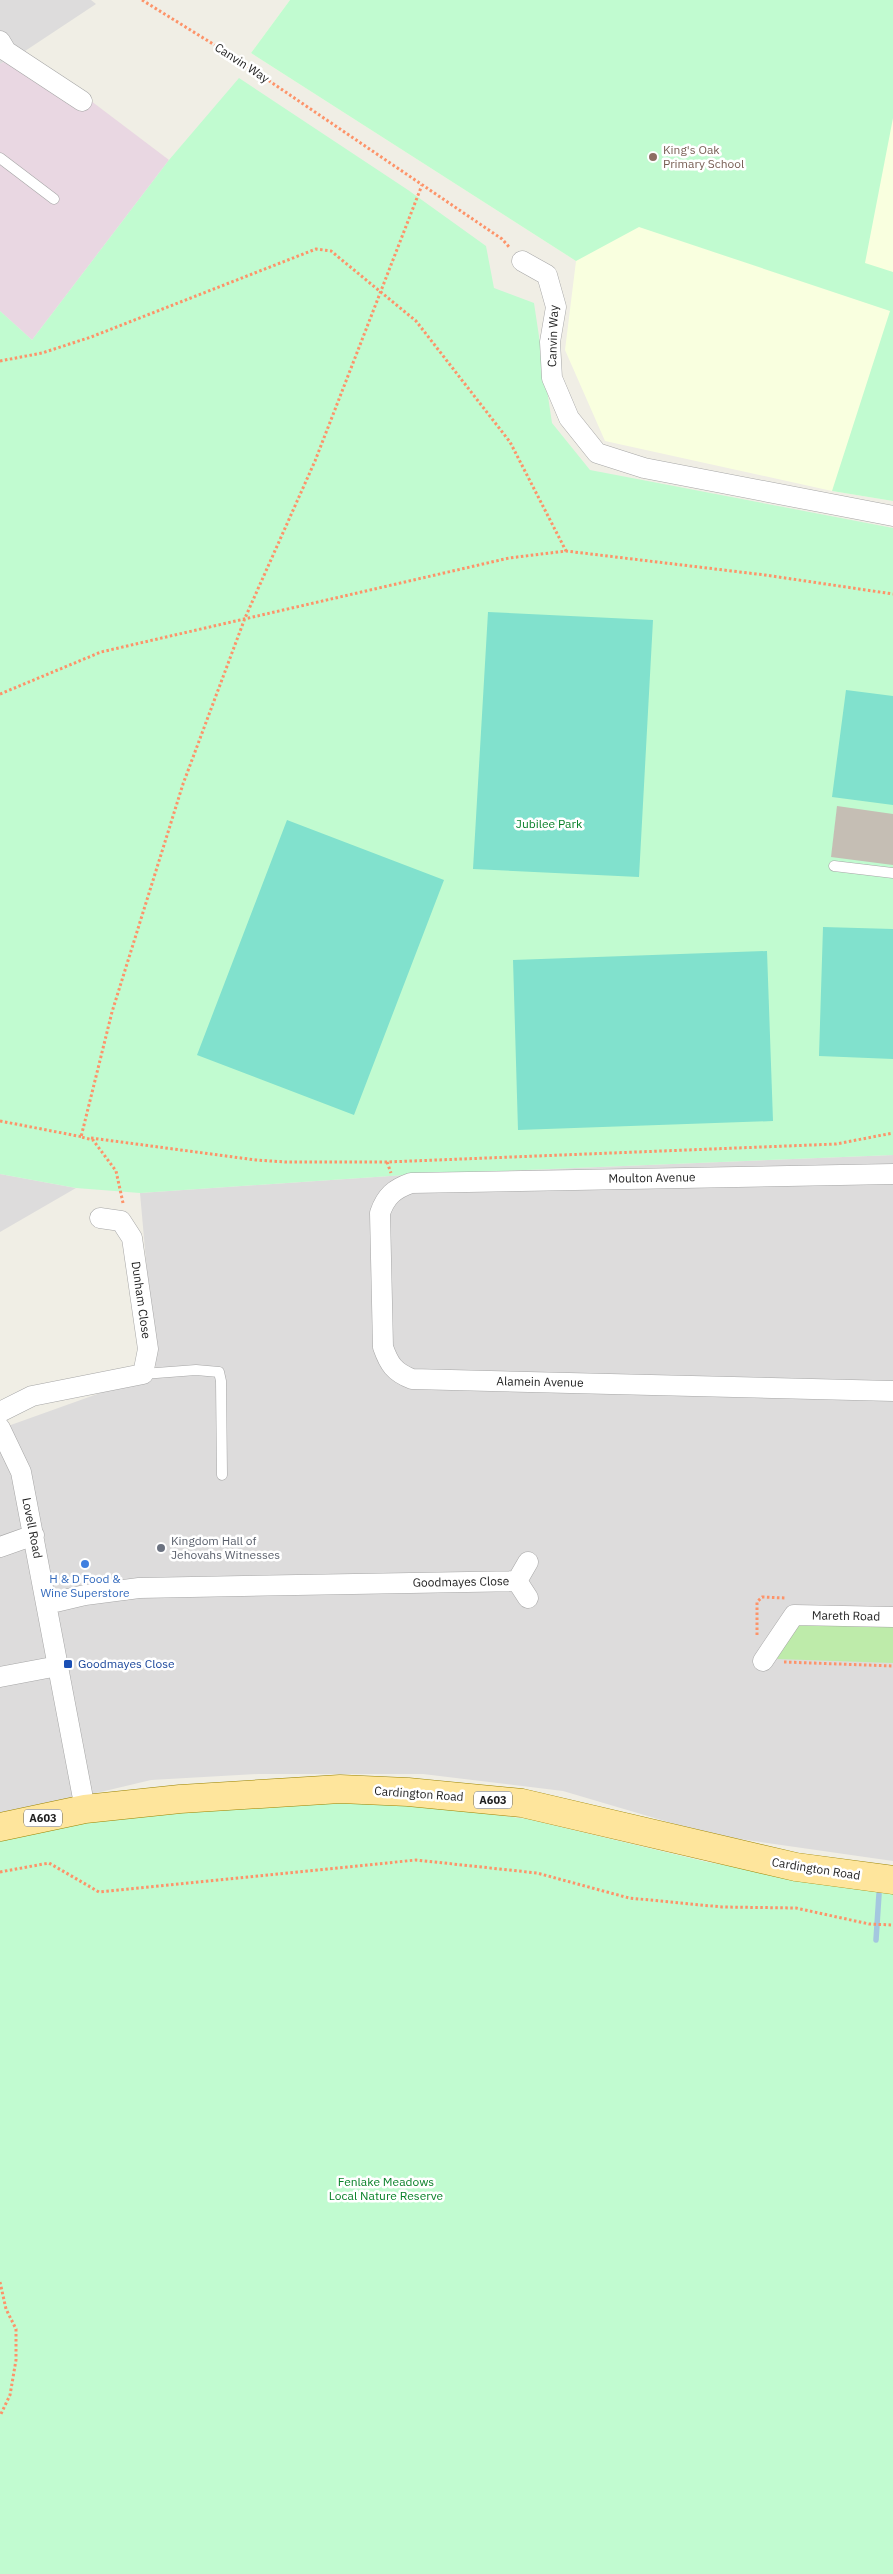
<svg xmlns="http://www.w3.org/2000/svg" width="893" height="2574" font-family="'IBM Plex Sans',sans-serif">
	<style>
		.residential { fill: #dddcdc }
		.industrial { fill: #e9d7e2 }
		.education { fill: #f9ffdf }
		.grass { fill: #beebaa }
		.park { fill: #c1fbd0 }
		.pitch { fill: #81e1cd }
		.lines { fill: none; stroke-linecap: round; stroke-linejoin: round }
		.stream { stroke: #a4c7df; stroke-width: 5.5 }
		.building { fill: #c5beb4 }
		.lane-casing { stroke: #a6a6a6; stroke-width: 11 }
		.street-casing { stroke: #a6a6a6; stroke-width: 21 }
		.primary-casing { stroke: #9a8300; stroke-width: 29 }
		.path { stroke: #fd9369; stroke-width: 3; stroke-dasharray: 2.5 2.5; stroke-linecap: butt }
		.lane { stroke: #fff; stroke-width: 10 }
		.street { stroke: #fff; stroke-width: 20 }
		.primary { stroke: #fee59c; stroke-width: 28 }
		.education-dot { fill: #8d6e63; stroke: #fff; stroke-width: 2 }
		.worship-dot { fill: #6b7280; stroke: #fff; stroke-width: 2 }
		.shop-dot { fill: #3f7fe0; stroke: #fff; stroke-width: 2 }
		.transit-dot { fill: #1a4fb4; stroke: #fff; stroke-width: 2 }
		.labels { text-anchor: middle; stroke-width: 5; stroke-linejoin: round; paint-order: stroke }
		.shield { fill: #fff; stroke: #626262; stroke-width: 1 }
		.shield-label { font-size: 11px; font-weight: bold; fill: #1f1f1f }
		.street-label { font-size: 12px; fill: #1f1f1f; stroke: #fff }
		.education-label { font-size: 12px; fill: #785e54; stroke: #fff; text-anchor: start }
		.park-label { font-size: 12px; fill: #098129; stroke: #fff }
		.worship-label { font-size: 12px; fill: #5b616d; stroke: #fff; text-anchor: start }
		.shop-label { font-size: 12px; fill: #366cbe; stroke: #fff }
		.transit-label { font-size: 12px; fill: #164399; stroke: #fff; text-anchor: start }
	</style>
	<rect width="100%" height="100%" fill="#f0eee5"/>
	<!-- residential -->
	<path class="residential" d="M0,0H91L96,4L25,51L0,64Z
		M893,1155V1861L712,1835L563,1791L423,1774H258L151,1780L0,1816V1417L8,1426L156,1373L140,1193L405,1175Z
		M0,1174L76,1188L0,1232Z"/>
	<!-- industrial -->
	<path class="industrial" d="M25,51L169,160L32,340L0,311V64Z"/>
	<!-- education -->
	<path class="education" d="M290,0H893V501L832,491L605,441L565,350L576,261L251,53Z"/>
	<!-- grass -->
	<path class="grass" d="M797,1625L893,1627V1663L777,1659Z"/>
	<!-- park -->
	<path class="park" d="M290,0H893V118L865,263L893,272V501L832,491L890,311L639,227L576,261L251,53Z
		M239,78L408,190L486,246L494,288L534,303L552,423L590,470L893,528V1155L405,1175L140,1193L76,1188L0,1174V311L32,340L169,160Z
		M342,1799L452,1809L527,1819L707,1862L827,1883L893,1891V2574H0V1837L100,1819Z"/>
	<!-- pitch -->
	<path class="pitch" d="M488,612L653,620L639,877L473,869Z
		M846,690L893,696V805L832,797Z
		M287,820L444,880L354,1115L197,1055Z
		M823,927L893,929V1059L819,1056Z
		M767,951L773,1121L518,1130L513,960Z"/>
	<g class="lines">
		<!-- stream -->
		<path class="stream" d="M876,1940L879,1894"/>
	</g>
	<!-- building -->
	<path class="building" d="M837,806L893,814V865L831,857Z"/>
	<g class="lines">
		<defs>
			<path id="lane" d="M0,158L54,199
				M834,866L893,873
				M143,1374L196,1370L219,1372L221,1381L222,1475"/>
			<path id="street" d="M0,41L6,51L82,101
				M522,261L547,275L556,307L550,342L552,378L569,418L597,453L644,468L893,516
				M893,1174L411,1183C394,1189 386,1196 380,1213L383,1347C389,1364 394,1372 412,1379L893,1391
				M0,1412L32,1396L143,1374L148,1349L132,1238L121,1221L100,1218
				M0,1428L21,1472L85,1809
				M0,1547L34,1535
				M517,1581L528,1562
				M47,1604L85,1595L139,1588L517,1581L528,1598
				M763,1661L794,1615L893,1617
				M0,1677L58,1666"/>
			<path id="primary" d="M0,1827L85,1809L180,1799L340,1789L408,1792L522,1803L796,1867L893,1880"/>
		</defs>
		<!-- lane casing -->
		<use href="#lane" class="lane-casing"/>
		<!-- street casing -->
		<use href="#street" class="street-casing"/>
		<!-- primary casing -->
		<use href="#primary" class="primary-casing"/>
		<!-- path -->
		<path class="path" d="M142,0L234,57L502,239L510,248
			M0,361L42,353L91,337L316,249L331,251L416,321L510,442L566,551
			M0,694L101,652L509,558L566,551L765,575L893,594
			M0,1121L83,1137
			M91,1138L256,1160L286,1162H387L836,1144L893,1133
			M387,1162L391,1173
			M123,1203L116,1171L93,1140L81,1137L112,1012L183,784L245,618L315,461L422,185
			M757,1635V1602L762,1597L785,1598
			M784,1662L893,1666
			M0,1872L49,1863L99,1892L416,1860L537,1873L629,1898L722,1907L796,1908L869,1924L893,1925
			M0,2282L6,2309L16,2329V2360L10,2395L0,2416"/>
		<!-- lane -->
		<use href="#lane" class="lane"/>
		<!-- street -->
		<use href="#street" class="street"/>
		<!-- primary -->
		<use href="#primary" class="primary"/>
	</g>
	<!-- markers -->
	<circle class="education-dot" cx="653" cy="157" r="5"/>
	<circle class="worship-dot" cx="161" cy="1548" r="5"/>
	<circle class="shop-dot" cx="85" cy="1564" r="5"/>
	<rect class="transit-dot" x="63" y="1659" width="10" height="10" rx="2.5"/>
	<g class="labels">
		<!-- shield labels -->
		<g class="shield">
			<rect x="474" y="1791.5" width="38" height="17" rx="4"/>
			<rect x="24" y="1809.5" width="38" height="17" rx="4"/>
		</g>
		<g class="shield-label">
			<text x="493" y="1804">A603</text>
			<text x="43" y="1822">A603</text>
		</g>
		<!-- street labels -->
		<g class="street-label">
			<text transform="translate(242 63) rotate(33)" y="4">Canvin Way</text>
			<text transform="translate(553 336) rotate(-88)" y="4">Canvin Way</text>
			<text transform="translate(652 1178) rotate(-1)" y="4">Moulton Avenue</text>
			<text transform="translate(141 1300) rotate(82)" y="4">Dunham Close</text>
			<text transform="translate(540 1382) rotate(1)" y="4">Alamein Avenue</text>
			<text transform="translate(32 1528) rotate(79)" y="4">Lovell Road</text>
			<text transform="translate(461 1582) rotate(-1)" y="4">Goodmayes Close</text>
			<text transform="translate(846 1616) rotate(1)" y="4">Mareth Road</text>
			<text transform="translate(419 1794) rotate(4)" y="4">Cardington Road</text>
			<text transform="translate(816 1869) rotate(9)" y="4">Cardington Road</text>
		</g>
		<!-- education labels -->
		<g class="education-label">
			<text x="663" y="154">King's Oak<tspan x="663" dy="14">Primary School</tspan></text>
		</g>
		<!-- park labels -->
		<g class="park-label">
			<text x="549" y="828">Jubilee Park</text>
			<text x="386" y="2186">Fenlake Meadows<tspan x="386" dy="14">Local Nature Reserve</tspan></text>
		</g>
		<!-- worship labels -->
		<g class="worship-label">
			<text x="171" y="1545">Kingdom Hall of<tspan x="171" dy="14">Jehovahs Witnesses</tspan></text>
		</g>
		<!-- shop labels -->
		<g class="shop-label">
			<text x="85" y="1583">H &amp; D Food &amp;<tspan x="85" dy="14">Wine Superstore</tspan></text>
		</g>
		<!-- transit labels -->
		<g class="transit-label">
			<text x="78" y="1668">Goodmayes Close</text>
		</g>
	</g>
</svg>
